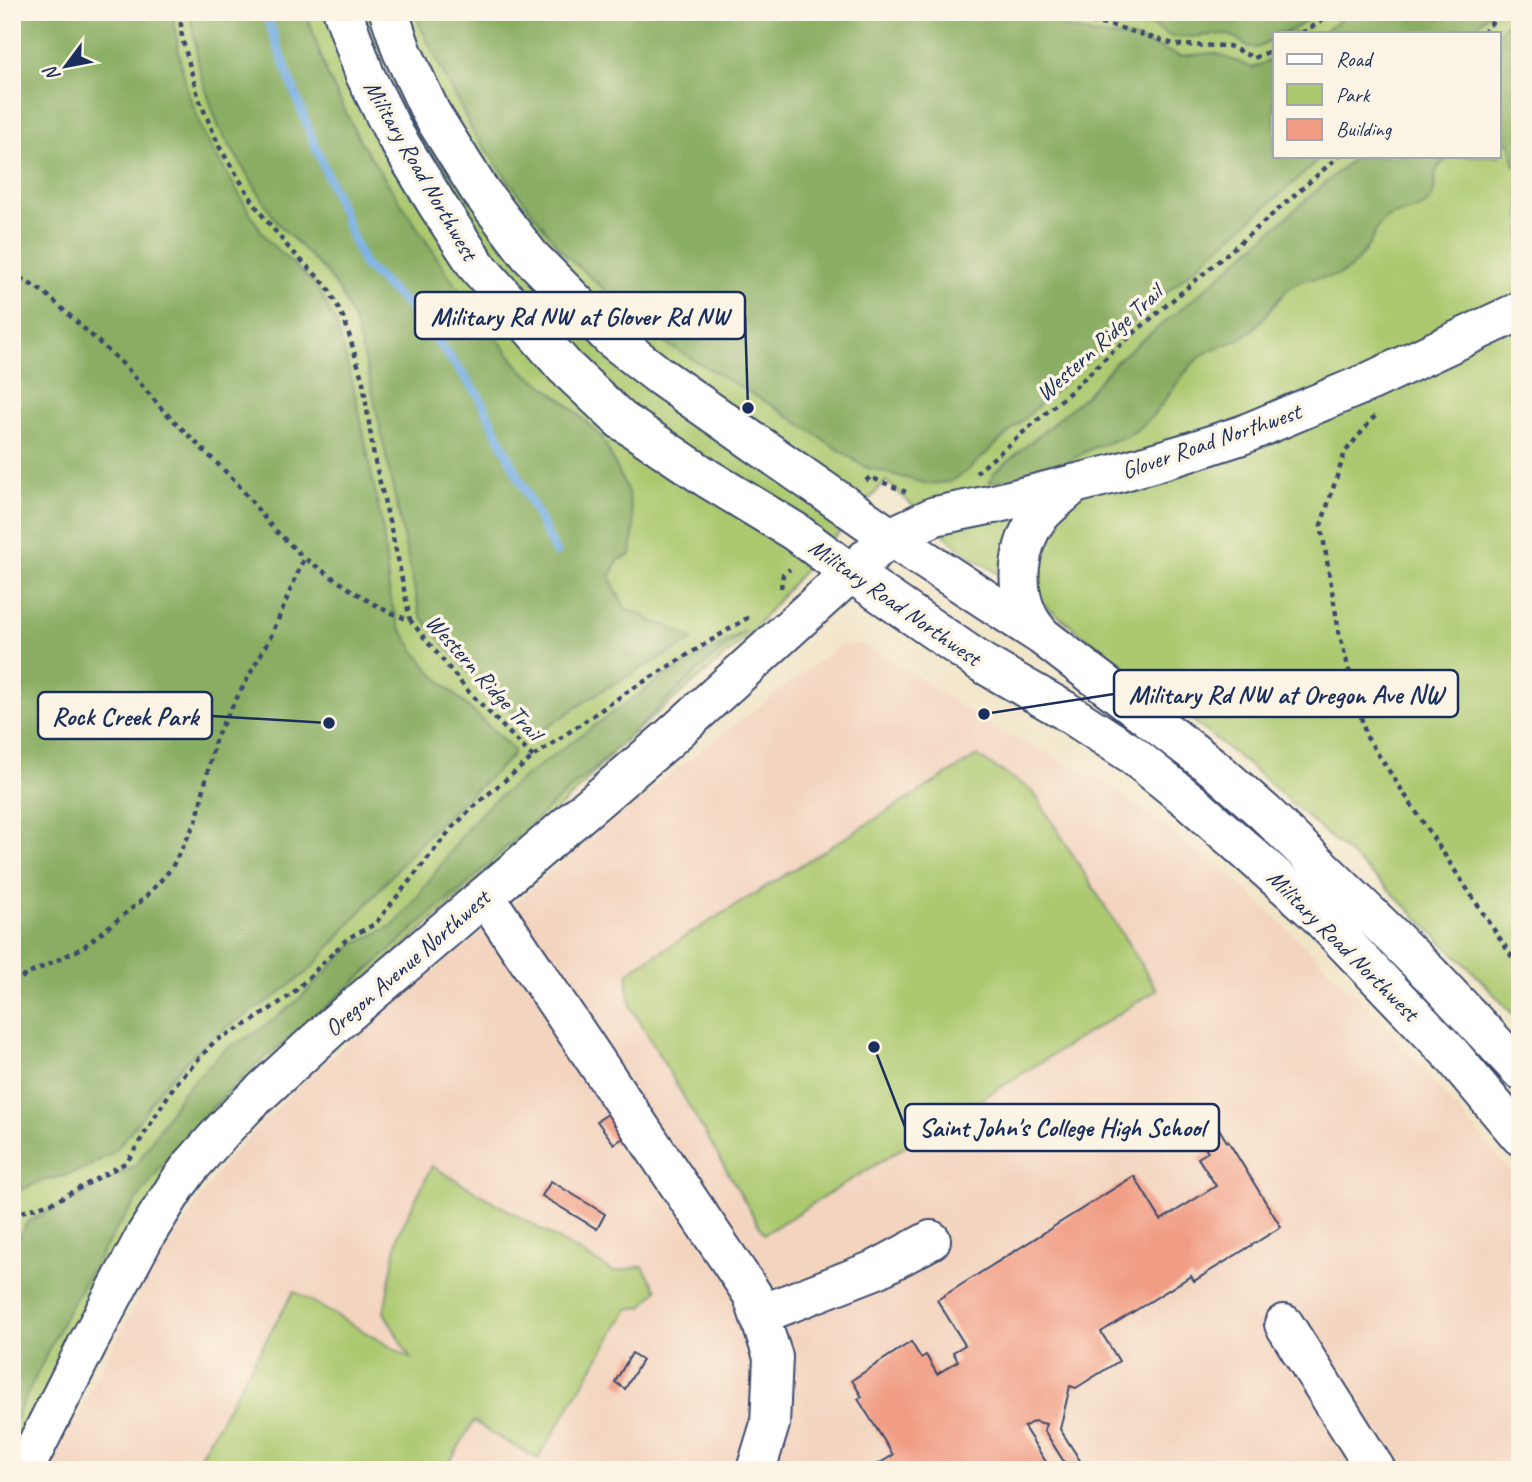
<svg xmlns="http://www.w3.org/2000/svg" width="1532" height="1482" font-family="Caveat,sans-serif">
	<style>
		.built { fill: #f3d4bf }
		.green { fill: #acc970; stroke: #647c67; stroke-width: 2; fill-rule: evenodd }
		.forest { fill: #89ad62; stroke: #526e60; stroke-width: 2 }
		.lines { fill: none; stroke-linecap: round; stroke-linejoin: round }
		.stream { stroke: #74aee5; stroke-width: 9 }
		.building { fill: #f19c84 }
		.minor-casing { stroke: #3b4a6e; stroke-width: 42 }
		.major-casing { stroke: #3b4a6e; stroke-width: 42 }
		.path { stroke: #3b4a6e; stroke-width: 4.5; stroke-dasharray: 5 5; stroke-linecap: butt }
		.minor { stroke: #fff; stroke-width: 38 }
		.major { stroke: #fff; stroke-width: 38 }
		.labels { text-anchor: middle; stroke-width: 7; stroke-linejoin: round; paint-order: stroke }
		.street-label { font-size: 24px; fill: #1b2f5e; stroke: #fcf5e5 }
		.leader { fill: none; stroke: #1b2f5e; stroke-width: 2.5 }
		.callout-dot { fill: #1b2f5e; stroke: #fcf5e5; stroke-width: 2.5 }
		.callout { fill: #fcf5e5; stroke: #1b2f5e; stroke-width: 2.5 }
		.callout-label { font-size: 26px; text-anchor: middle; font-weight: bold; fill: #1b2f5e }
	</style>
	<rect width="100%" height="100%" fill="#fcf5e5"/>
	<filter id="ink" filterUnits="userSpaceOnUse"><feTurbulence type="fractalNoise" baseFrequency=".0143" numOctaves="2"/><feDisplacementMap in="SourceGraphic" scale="14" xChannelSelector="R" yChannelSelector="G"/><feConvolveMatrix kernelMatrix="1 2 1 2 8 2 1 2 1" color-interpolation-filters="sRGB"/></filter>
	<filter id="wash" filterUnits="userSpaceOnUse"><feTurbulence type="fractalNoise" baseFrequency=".00686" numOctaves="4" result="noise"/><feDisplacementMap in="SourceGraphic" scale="28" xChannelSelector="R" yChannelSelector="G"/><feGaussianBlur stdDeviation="1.57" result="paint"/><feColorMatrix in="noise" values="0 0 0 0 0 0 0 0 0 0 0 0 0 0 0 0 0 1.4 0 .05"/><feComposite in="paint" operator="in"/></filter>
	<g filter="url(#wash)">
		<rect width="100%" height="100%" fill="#f1e5c8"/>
		<!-- built -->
		<path class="built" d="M859,644L878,651L995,729L1060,759L1111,786L1239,883L1374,1012L1520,1182V1470H49L150,1274L224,1163L302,1082L636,800L838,646Z"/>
		<!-- green -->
		<path class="green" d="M12,12H1520V1022L1478,977L1385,886L1257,772L1148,685L1030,594L961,550L886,481L793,583L745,639L619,746L579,789L528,836L256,1076L12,1466ZM1275,33H1499V156H1275Z
			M977,756L1033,791L1157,990L764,1234L631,1007L628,987V972Z
			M432,1166L614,1272L643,1266L657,1290L643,1307L628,1309L538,1459L489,1432L474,1421L445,1470H192L294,1291L410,1358L384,1312L398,1235Z"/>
		<!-- forest -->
		<path class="forest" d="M12,12H172L181,64L187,89L204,135L261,231L270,243L316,285L335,321L350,373L360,416L383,532L390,599L400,628L415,651L432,673L514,750L512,756L504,764L438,824L405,860L311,969L273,998L212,1037L188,1059L160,1089L141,1118L115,1151L90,1166L67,1175L41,1181L12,1194Z
			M190,12H306L327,74L360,141L456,286L522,370L563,400L602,437L628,492L634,525L631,555L618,560L610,578L625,608L647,617L651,621L666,625L694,640L604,689L537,734L466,670L420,615L370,380L354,322L341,293L325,271L277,223L219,128L200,72Z
			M416,12H1044L1063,27L1092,34L1133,38L1180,56L1215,53L1253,68L1275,58V156H1323L1300,177L1083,365L967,471L950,482L928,484L865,467L776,408L646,332L621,304L563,253L474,134L420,26Z
			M1086,12H1319C1305,22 1292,33 1275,33V38C1269,41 1262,47 1256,48C1245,49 1238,36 1227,35C1209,33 1191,39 1173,37C1164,35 1158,28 1150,24C1130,15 1106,18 1086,12Z
			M1351,12H1490L1470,33H1322Z
			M1516,12H1520V169L1514,164L1511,145L1504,139L1499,141L1498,33Z
			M1356,156H1454C1420,170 1446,191 1424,206C1412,213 1394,212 1384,220C1377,226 1374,235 1370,243C1364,252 1355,265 1346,271C1330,282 1305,274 1290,287C1274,302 1262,325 1243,337C1229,346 1212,346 1200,357C1180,374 1170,397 1153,415C1131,439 1121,437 1093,448C1080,453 1069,463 1056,469C1037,478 1010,480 989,482L994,473L1084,397L1119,359L1191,301Z
			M746,630L700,669L599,765L556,801L464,887L435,910L303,1028L249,1071L202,1118L163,1164L113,1234L68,1310L12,1426V1264C14,1248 18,1234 29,1221L84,1193L136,1165L182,1093L224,1050L258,1031L296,1002L354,944L394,925L413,903L470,825L493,801L556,753L660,679Z"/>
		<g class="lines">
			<!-- stream -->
			<path class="stream" d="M265,12L310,133L364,265L413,310L478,394L556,553"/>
		</g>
		<g id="blocks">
			<!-- building -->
			<path class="building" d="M611,1112L628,1135L614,1144L597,1121Z
				M1218,1127L1227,1142L1228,1141L1281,1227L1194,1281L1191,1276L1101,1332L1119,1361L1076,1388L1070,1386L1060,1429L1086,1470H1069L1044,1430L1046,1424L1034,1421L1024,1427L1051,1470H869L893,1455L858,1399L862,1397L852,1380L911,1342L921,1358L926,1355L937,1374L958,1361L953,1352L965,1345L937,1300L1134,1176L1161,1220L1216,1186L1198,1158L1208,1152L1200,1138Z
				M551,1181L605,1214L597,1229L542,1196Z
				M632,1353L642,1360L625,1389L615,1382Z"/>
		</g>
	</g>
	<g filter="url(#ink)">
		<use href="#blocks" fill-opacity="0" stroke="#3b4a6e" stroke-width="2"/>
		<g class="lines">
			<defs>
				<path id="minor" d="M485,896L752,1294L773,1357L770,1424L756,1470
					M759,1315L877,1269L931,1240
					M1284,1324L1376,1470
					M24,1470L88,1343L145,1236L177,1185L191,1166L224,1129L249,1103L335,1024L667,740L890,537L935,516L994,504L1114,474L1183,454L1242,435L1371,381L1520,311"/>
				<path id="major" d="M343,12L365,75L395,135L438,206L477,266L565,367L621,420L707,478L794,531L851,573L982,663L1064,710L1130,753L1191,802L1314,911L1451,1054L1520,1136
					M389,12L402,51L431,113L478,188L530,256L611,338L661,377L890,537L1042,636L1214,768L1265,813L1387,931L1431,975L1520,1070
					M1042,636C1037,630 1032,624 1029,618C1013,587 1018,545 1038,518C1048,505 1063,495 1074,484"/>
			</defs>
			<!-- minor casing -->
			<use href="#minor" class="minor-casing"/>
			<!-- major casing -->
			<use href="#major" class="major-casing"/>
			<!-- path -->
			<path class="path" d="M180,12L182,38L199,99L220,148L259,211L288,247L327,286L345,321L363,382L374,457L398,559L410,620
				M1063,12L1074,20L1114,26L1177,45L1229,46L1254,58L1275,49
				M1302,33L1335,12
				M1483,33L1501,12
				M12,273L45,293L125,366L162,409L236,482L271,526L304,558
				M1375,416L1345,452L1321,525L1339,632L1366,736L1520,969
				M976,473L1068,394L1113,351L1257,228L1339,156
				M866,481L870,477L906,492
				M781,588L783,574L790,569
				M12,982L82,948L145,898L171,869L197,819L214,744L221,727L272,634L304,558C336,579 374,609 410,620L467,690L533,757
				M12,1215L54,1202L127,1162L174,1086L215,1041L251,1022L291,995L348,938L375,924L452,828L480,801L533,757L627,692L749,617"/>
			<!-- minor -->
			<use href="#minor" class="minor"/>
			<!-- major -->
			<use href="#major" class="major"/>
		</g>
	</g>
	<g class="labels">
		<!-- street labels -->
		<g class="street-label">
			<text transform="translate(421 170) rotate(60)" y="8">Military Road Northwest</text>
			<text transform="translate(1099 343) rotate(-42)" y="8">Western Ridge Trail</text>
			<text transform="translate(1211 441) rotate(-19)" y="8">Glover Road Northwest</text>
			<text transform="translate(895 602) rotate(35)" y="8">Military Road Northwest</text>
			<text transform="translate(484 677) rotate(48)" y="8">Western Ridge Trail</text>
			<text transform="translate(1343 945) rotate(45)" y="8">Military Road Northwest</text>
			<text transform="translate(407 963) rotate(-41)" y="8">Oregon Avenue Northwest</text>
		</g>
	</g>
	<!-- callouts -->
	<path class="leader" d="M748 408L745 316M984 714L1114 694M329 723L212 716M874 1047L905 1127"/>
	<g class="callout-dot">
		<circle cx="748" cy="408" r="7"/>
		<circle cx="984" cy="714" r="7"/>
		<circle cx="329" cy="723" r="7"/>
		<circle cx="874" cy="1047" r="7"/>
	</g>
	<g class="callout">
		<rect x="415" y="292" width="330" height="47" rx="7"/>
		<rect x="1114" y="670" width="344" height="47" rx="7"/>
		<rect x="38" y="692" width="174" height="47" rx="7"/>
		<rect x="905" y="1104" width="314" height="47" rx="7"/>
	</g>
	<g class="callout-label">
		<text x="580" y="325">Military Rd NW at Glover Rd NW</text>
		<text x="1286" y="703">Military Rd NW at Oregon Ave NW</text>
		<text x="125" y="725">Rock Creek Park</text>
		<text x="1062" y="1136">Saint John's College High School</text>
	</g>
	<!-- margin -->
	<rect width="1532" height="1482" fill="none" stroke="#fcf5e5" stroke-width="42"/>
	<!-- legend -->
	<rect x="1273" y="32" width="228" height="126" fill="#fcf5e5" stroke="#a2a6af" stroke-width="2"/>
	<rect x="1287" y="54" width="35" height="10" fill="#ffffff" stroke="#a2a6af" stroke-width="2"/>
	<text x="1336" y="66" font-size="21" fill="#1b2f5e">Road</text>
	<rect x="1287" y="84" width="35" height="21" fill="#acc970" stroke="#a2a6af" stroke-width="2"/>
	<text x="1336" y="102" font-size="21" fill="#1b2f5e">Park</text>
	<rect x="1287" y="119" width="35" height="21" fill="#f19c84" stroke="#a2a6af" stroke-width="2"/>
	<text x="1336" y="136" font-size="21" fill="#1b2f5e">Building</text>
	<!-- north arrow -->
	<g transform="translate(66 66) rotate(238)" stroke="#fcf5e5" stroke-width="5" paint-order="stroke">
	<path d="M0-5L12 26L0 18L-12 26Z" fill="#1b2f5e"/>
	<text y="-10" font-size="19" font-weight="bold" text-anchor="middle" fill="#1b2f5e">N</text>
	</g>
</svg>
